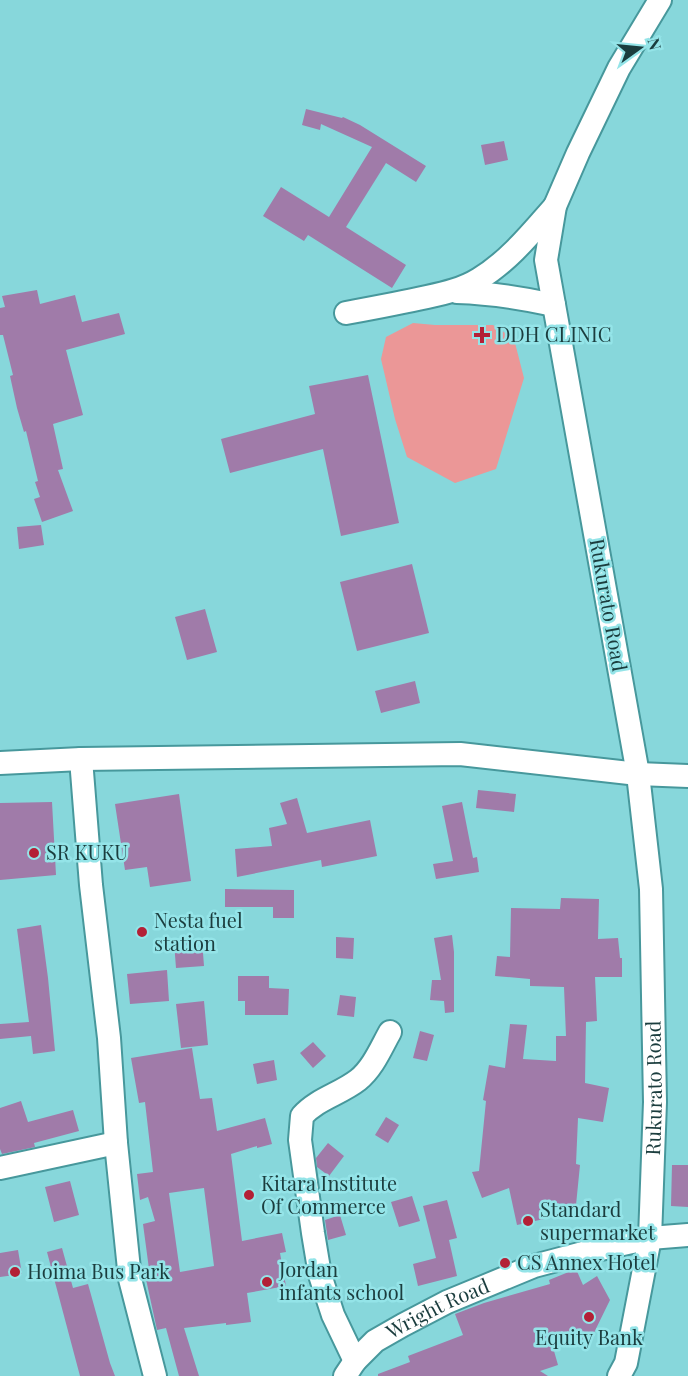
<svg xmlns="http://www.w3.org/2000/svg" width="688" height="1376" font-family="'Playfair Display',serif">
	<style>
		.green { fill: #eb9797 }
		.building { fill: #a07ba9; fill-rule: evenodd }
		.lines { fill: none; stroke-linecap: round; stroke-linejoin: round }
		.minor-casing { stroke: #47989c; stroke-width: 26 }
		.minor { stroke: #fff; stroke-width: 22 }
		.poi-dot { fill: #b32036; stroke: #94e4e8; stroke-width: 2 }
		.labels { text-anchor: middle; stroke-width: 5; stroke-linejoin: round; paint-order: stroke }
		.poi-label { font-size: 20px; fill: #1b3d3e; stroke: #94e4e8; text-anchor: start }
		.street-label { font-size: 20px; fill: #1b3d3e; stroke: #94e4e8 }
	</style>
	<rect width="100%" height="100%" fill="#87d7db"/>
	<!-- green -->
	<path class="green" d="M413,323L435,325H493L514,339L524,378L496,469L455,483L407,457L395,419L381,359L386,337Z"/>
	<!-- building -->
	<path class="building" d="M306,109L342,118L343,117L360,125L426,166L416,182L386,163L346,227L406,265L392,288L308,235L304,241L263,216L281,187L329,217L372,147L321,124L320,130L302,125Z
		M504,141L508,160L485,165L481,145Z
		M37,290L40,304L75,295L82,322L119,313L125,334L66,350L83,415L53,424L63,469L58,470L73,511L42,522L34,499L40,497L35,482L38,481L26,431L24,432L17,408L10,376L13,375L3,335H0V308L5,307L2,296Z
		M368,375L399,523L341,536L323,449L230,473L221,439L315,414L309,386Z
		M41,525L44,545L19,549L17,527Z
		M412,564L429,633L357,651L340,582Z
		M205,609L217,652L187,660L175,617Z
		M415,681L420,703L381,713L375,691Z
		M478,790L516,794L514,812L476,808Z
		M179,794L191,881L150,887L147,867L125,870L115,804Z
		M297,798L307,833L370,820L377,856L322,867L321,860L237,877L235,849L272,846L269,828L287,824L280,803Z
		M52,802L56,875L0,880V803Z
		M462,802L473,858L477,857L479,872L436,879L433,864L453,861L442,806Z
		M225,889L294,890V918H273V907H225Z
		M561,898L599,899L598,939L618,938L620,958H622V977H595L597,1021L586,1022L585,1083L609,1088L603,1122L578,1118L576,1164L580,1165L576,1205L541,1202L544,1219L517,1225L509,1188L482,1198L472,1172L479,1171L486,1101L483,1100L489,1065L505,1068L510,1024L527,1025L523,1059L556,1061V1036H566L564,987L530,986V979L495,976L497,956L510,957L511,908L560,909Z
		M41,925L48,978L55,1051L33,1054L31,1036L0,1039V1024L29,1022L17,929Z
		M452,935L454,952V1012L445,1013L444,1001L430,1000L432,980H441L434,938Z
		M336,937L354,938L353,959L336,958Z
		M202,940L204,966L176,968L174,942Z
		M167,970L169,1001L130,1004L127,974Z
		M238,976H269V988L289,989L288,1015H245V1001H238Z
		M340,995L356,997L354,1017L337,1015Z
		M204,1001L208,1045L181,1048L176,1004Z
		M420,1031L434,1035L427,1061L413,1058Z
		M313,1042L326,1056L313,1068L300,1053Z
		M192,1048L200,1099L212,1098L217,1131L265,1118L272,1144L257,1148V1146L231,1154L242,1241L282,1233L286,1252L280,1253L286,1286L247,1293L251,1322L226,1325V1323L184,1328L199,1376H179L166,1328L157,1330L144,1270L149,1269L143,1224L155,1221L148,1197L140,1200L137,1174L153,1172L145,1102L139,1103L131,1058ZM204,1188L214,1266L180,1272L169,1193Z
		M274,1060L277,1080L257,1084L253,1064Z
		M21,1101L28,1122L73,1110L79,1131L34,1143L35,1147L2,1154L0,1149V1108Z
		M386,1117L399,1125L388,1143L375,1135Z
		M328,1143L344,1156L329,1176L317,1167L316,1158Z
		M672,1165H688V1207L671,1206Z
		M70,1181L79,1215L54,1222L45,1187Z
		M412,1196L420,1221L399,1227L391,1202Z
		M447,1200L457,1238L449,1240L457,1276L418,1286L413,1264L436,1258L423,1206Z
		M340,1215L346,1235L328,1240L325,1220Z
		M62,1248L73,1288L88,1284L110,1363L115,1376H80L47,1252Z
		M18,1250L22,1274L0,1277V1253Z
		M576,1269L583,1285L597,1276L610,1300L588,1345L574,1336L552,1344L558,1365L540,1371L548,1376H378V1374L410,1362L408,1356L463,1335L455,1314L484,1303L550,1284L549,1280Z"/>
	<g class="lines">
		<defs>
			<g id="minor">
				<path d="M457,292C490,293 522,298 554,305"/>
				<path d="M346,313C373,308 400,303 427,297C445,293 463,289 479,279C509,261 532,232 555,206"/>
				<path d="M81,759L91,885L109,1038L116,1143L130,1279L155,1376"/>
				<path d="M0,763L81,759L460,754L638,774L688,776"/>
				<path d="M0,1168L116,1143"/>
				<path d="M355,1361L333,1315L320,1275L313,1233L300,1140L302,1116C317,1099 340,1094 358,1080C373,1068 381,1048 390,1032"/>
				<path id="s1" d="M345,1376L355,1361L375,1341L403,1325L447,1302L534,1266L587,1252L650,1238L688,1235"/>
				<path id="s2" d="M619,1376L626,1363L650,1238L655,1102L651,889L638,774L546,260L555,206L578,153L619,68L660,0"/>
			</g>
		</defs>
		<!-- minor casing -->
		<use href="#minor" class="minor-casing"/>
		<!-- minor -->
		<use href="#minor" class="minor"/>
	</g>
	<!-- markers -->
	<g class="poi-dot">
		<path d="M479 326h6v6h6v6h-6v6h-6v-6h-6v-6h6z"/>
		<circle cx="34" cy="853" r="6"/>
		<circle cx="142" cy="932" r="6"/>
		<circle cx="249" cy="1195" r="6"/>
		<circle cx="528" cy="1221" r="6"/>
		<circle cx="505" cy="1263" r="6"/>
		<circle cx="15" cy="1272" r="6"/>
		<circle cx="267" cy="1282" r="6"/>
		<circle cx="589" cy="1317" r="6"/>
	</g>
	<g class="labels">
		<!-- poi labels -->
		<g class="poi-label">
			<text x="496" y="342">DDH CLINIC</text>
			<text x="46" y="860">SR KUKU</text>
			<text x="154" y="928">Nesta fuel<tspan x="154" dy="23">station</tspan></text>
			<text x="261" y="1191">Kitara Institute<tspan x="261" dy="23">Of Commerce</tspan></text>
			<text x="540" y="1217">Standard<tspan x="540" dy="23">supermarket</tspan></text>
			<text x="517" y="1270">CS Annex Hotel</text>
			<text x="279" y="1277">Jordan<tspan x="279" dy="23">infants school</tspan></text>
			<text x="27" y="1279">Hoima Bus Park</text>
			<text x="589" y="1345" text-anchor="middle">Equity Bank</text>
		</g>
		<!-- street labels -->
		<g class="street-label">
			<text transform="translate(608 605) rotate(80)" y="7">Rukurato Road</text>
			<text dy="7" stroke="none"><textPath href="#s2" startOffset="292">Rukurato Road</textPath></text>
			<text dy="7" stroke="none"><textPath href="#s1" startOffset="117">Wright Road</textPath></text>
		</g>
	</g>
	<!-- north arrow -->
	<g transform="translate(640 48) rotate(75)" stroke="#94e4e8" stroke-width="4.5" paint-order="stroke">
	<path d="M0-4.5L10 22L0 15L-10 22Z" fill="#1b3d3e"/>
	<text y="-9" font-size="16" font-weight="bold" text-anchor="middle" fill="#1b3d3e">N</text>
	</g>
</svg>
